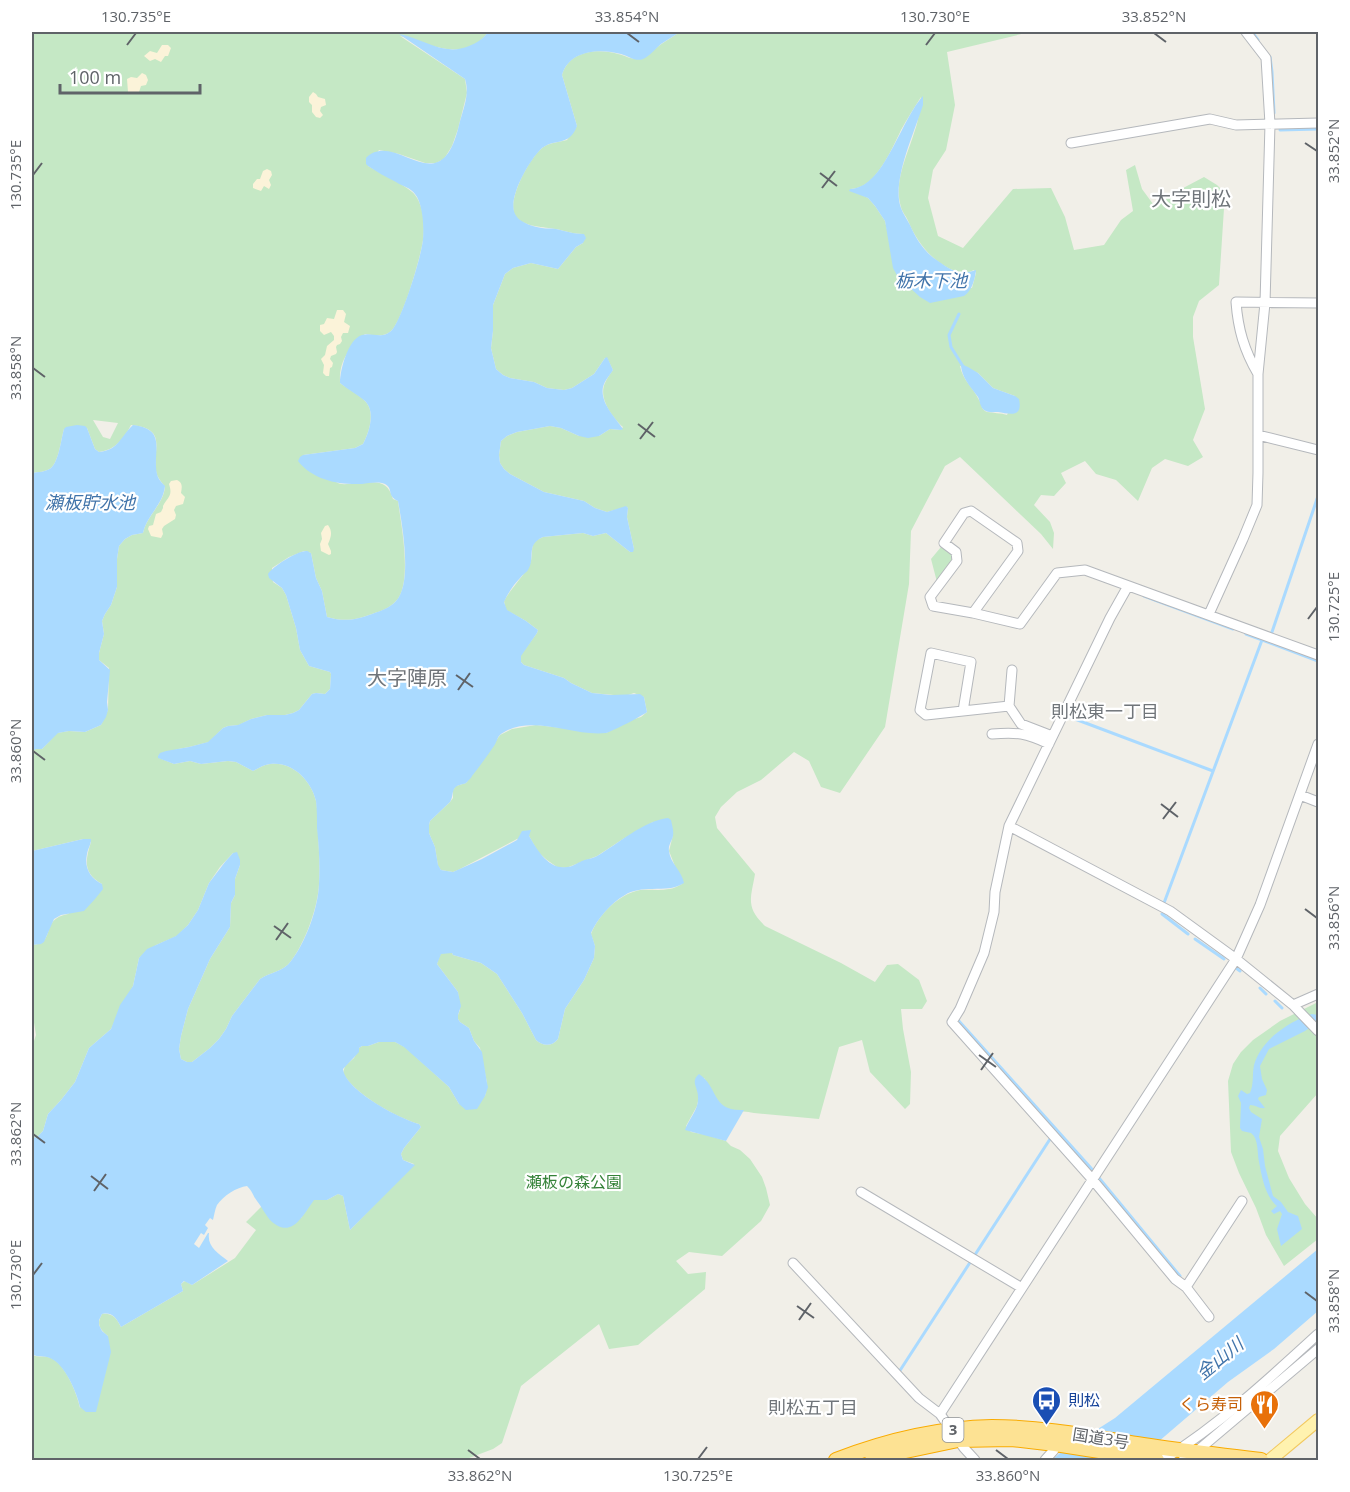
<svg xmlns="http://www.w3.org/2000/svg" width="1350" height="1492" font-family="'Open Sans','Noto Sans JP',sans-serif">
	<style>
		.green { fill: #c5e8c5; fill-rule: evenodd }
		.sand { fill: #fbf3d9 }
		.water { fill: #aadaff }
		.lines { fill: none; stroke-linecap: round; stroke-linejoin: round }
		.stream { stroke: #aadaff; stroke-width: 3 }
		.minor-casing { stroke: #b5b8bc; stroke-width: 11 }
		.major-casing { stroke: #f2c960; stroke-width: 14 }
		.highway-casing { stroke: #f9ab00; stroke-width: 16 }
		.minor { stroke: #fff; stroke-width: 9 }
		.major { stroke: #fff2af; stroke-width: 12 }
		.highway { stroke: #fde293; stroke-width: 14 }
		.ticks { fill: none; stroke: #5f6368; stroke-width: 2 }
		.labels { text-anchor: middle; stroke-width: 4.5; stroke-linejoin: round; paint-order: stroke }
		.shield { fill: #fff; stroke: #8f9295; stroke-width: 1.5 }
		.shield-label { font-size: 15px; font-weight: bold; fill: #5f6368 }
		.park-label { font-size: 16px; fill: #348238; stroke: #fff }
		.transit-label { font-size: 16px; fill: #164399; stroke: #fff; text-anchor: start }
		.food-label { font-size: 16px; fill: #c56008; stroke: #fff; text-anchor: end }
		.street-label { font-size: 16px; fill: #5f6368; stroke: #fff }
		.water-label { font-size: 18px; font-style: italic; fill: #4174aa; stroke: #fff }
		.neighbourhood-label { font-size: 18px; fill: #70757a; stroke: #fff }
		.quarter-label { font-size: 20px; fill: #70757a; stroke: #fff }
		.neatline { fill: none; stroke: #5f6368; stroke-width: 2 }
		.ticks-label { font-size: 15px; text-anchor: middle; fill: #5f6368 }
	</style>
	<rect width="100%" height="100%" fill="#f1efe8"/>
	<!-- green -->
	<path class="green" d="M32,32H488C467,64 429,44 400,36L465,79L467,93L458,129L452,146L444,159L436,163H425L399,154L379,150L368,166C377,171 411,188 415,195C424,206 425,227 423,240C421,256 402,322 391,331C383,338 374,335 365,334C349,350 339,359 340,383C348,389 358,394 365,401C376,412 369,432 363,444L355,448L303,455C312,463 326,477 336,482C340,485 345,484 350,484C370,484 386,475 393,499L398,501C401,524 413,583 396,601C390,608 381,611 372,614C355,620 345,622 327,617L322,591L316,578L311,553L304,551L289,557L272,568L273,582L282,588L286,595L296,628L300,650L309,666L330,672L331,674L330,689L325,694L316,693L312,694L299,710L293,713L285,715H267L251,719L239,725L228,726L223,728L209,742L189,747L178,749L158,756L159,758L174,764L190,761L201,764L228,761L236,762L253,771C259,768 263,765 270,764C292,761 311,780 316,801C318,811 317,822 318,833C319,850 320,867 319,884C318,907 305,943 291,961C283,972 270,972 260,979L232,1016L226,1029L219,1039L210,1048L192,1062H187L181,1059L179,1049L181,1036L188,1009L210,959L230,927L231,903L235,895V879L240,865L233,853L220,867L209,883L198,910L188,925L177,936L156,945L139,958L133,986L111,1029L89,1048L75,1082L61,1100L48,1114L43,1131L38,1136L32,1139V1047L36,1035L32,1010V945C57,944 39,919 68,914L102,884C83,873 85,861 91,842L83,839L32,851V751L36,748L42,749L57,733L69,731L85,732L101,725L108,710L109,668L99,660V653L104,634L102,621L105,614L111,605L117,587V559L119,546L125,539L132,535L143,533C147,515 163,505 165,487C162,483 159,479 157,475C150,451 171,429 131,425C124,439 115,450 99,452L95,449L87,428L64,429C61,439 59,461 51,468C46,472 38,472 32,473ZM93,420L118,423L110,439L103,437Z
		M680,32H1030L947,52L955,105L946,150L933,170L928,198L938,236L963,248L1013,189L1051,188L1065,217L1074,250L1104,245L1121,220L1133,211L1126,170L1135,165L1142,189L1153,204L1204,177L1217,185L1225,193L1219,285L1199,301L1193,317V337L1205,409L1193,440L1203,457L1188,466L1165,459L1152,468L1138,501L1116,480L1096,474L1085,461L1061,473L1066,483L1054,496L1041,495L1034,505L1050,522L1054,533L1053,549L1041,534L960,457L945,466L911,531L909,584L885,727L840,793L821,787L809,761L794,752L761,780L737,792L721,807L715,817L717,828L755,874C751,898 745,907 765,926L841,963L875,982L887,965L898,964L919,980L927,1001L922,1009H901L903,1029L911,1072L910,1104L905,1109L870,1072L862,1040L839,1047L819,1119L754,1113C746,1111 741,1112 734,1111C719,1110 711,1088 704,1078L699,1096L697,1106L686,1126L691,1132L707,1135L726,1141L731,1146L740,1150L750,1159L762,1177L766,1188L770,1205L761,1221L722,1256L689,1252L676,1261L688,1274L706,1272L705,1289L638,1345L609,1349L599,1324L521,1386L502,1443L493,1449L464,1460H32V1355C38,1358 44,1355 51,1358C65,1364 77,1393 80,1408L108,1336C100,1330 96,1324 102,1314C113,1313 116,1318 121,1327L183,1291L181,1284L185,1281L192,1285L235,1258L256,1230L246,1222L262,1206L301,1218L313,1200H327L338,1194L343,1196L350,1230L414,1164L403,1160L401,1154L404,1148L421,1127L419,1124C397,1118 354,1094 343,1073L345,1066L354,1058L359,1048L362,1046H368L379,1042H395L405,1047L449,1087L459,1104L485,1096L487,1087V1083L480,1048L474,1041L469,1028L460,1022L458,1019V1015L460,1010L458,992L437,964L440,953H452L453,955L481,963L497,974L522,1013L536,1040C542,1046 552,1047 558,1039L565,1009L584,980L594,958L595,946L591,934C599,914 619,894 640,890C649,889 659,891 669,889C673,889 678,886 682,884L669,851L673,835L653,822L623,839L597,856L566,868L557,867L547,860L538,852L529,836L517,839L458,870L453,872L441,870L438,866L435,847L429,833V825L430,821L450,802L453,798V790L456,786L466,783L500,735L512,729L536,725L606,733L631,720L641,717L647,712L644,697L634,693L625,696L592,693L571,683L564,678L524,665L521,662L520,656L537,633L538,630L526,621L506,610L504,601C511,588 527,573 531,561C534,549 528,543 543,537L583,533L593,536L606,533L630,552L634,549L627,517L628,508L626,507L607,512L595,508L584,501L544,492L510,474L504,469L500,463L499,455L501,441L507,436L517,432L550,426L561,428L579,436H599L610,429L621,430L623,427C612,417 598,398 605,383C607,378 610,374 613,370L607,358H605L594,374L572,388L564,390L547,388L534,382L510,378L503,375L496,369L491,348L493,331V305L505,274L513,268L531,263L558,269L576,247L583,243V234C573,234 566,231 556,229C545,227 524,227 516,217C505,203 529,159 541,149C547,143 559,142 567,140L577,126L562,75C569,51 597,48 618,54C624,55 630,59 636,59C648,57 652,51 660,45C667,40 674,36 680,32ZM921,97C919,108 919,120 915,130C908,154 893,181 901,207C902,212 907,217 909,223C916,239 926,253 940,263C950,270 963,276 974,270L976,273L972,288L909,286L898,277L885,221L875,206L868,198L850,189C853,189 857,188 860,187C878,181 893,147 901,130C907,119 914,108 921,97ZM960,366L978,373L993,388L1015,396L1007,415C1001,413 993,413 987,412C981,410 982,404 979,400C973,387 963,381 960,366Z
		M941,547L952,554V560L937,582L931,559Z
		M1318,1002V1093L1280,1136L1278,1151L1289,1178L1305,1204L1318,1219V1239L1284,1266L1266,1235L1256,1208L1239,1173L1231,1152L1228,1081L1233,1064L1241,1052L1253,1040L1280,1021Z"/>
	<!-- sand -->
	<path class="sand" d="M162,45H168L171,48L168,56H165L161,62L155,59L150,61L144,56L150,51L157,53Z
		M142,73L146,75L148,80L146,85L141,86L139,92L131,94L128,92L127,79L131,77L137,78Z
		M313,92L316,94L318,97L325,99L326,105L321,107L320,111L323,115L320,118L316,117L312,112V105L309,102V97Z
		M267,169L271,171L272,175L269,180L271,185L269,189L264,186L261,191L253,188V184L257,179H260L263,171Z
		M337,310H343L346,314L344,322L350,326L348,333H343L341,337L342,341L340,344L337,345L336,347L337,352L336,354L331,356L330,359L333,363L332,367L330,368L329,376H326L323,373L324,365L321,359L325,355L327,346L334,340V336L331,332L324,335L320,331V325L324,324L327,318L334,319Z
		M177,480C183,483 182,487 181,493L185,497L183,504L176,506L174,510L176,515L175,519L164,526L162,529L163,534L161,538L151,536L148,529L149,526L153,525L156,514L161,512L163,508V506C168,497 173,496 169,484L171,481Z
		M328,525C333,532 331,537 328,544L331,551V554L329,555L321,551L320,544L322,539L321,533L325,526Z"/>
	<!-- water -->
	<path class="water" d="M488,32H680C674,36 667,40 661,44C655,49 650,56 643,59C636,62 628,56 621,54C600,48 569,50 562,75L577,126C569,148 553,137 540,150C529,161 504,203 517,217C521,223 535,227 542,228C547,229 551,228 556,229C566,231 573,234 584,234L586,238L583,243L576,247L558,269L531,263L513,268L505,274L493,305V331L491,348L496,369L503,375L510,378L534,382L547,388L564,390L572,388L594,374L605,358L607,357L613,370C610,375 605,380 603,387C600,403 615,417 623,429L621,430L610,429L599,436L588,438L579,436L561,428L550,426L517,432L507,436L501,441L499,455L500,463L504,469L510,474L544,492L584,501L595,508L607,512L626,506L628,508L627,517L634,549L633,552H630L606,533L593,536L583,533L543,537C525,545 536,557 528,570C527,572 522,575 521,577C514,584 508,593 504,602L507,610L526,621L538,630L537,633L521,656V662L524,665L564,678L571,683L592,693L611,695L640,694L644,697L647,712C642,716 611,732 606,733C573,737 531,713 501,734C497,737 497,742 494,746C487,756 480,766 472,776C472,777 467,782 466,783C462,785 457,784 454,789C452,793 453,797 450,802L430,821L429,825V833L435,847L438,865L441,870L453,872L482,859L517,840L522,831L531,830L529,836C537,849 548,870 567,867C572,867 575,864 580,862C585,859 592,859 597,856C618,844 643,821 668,818L671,820C672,825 674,831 673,836C672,841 668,845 669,851C670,863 682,871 684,883C672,890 666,888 652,889C643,889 632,890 625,895C611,903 597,919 591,933L595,946L594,958L584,980L565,1009L558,1039C552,1047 542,1046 536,1040L522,1013L497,974L481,963L453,955L452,953L441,954L437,964L458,992L461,1006L458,1015V1019L460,1022L469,1028L474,1041L482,1052L487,1083L488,1087L485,1096L477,1109L466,1110L459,1104L449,1087L404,1047L395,1042H379L368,1046H362L359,1048V1052L343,1069C345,1090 400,1119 419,1124L421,1127L404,1148L401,1154L403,1160L415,1165L350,1230L343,1196L338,1194L327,1200H314C303,1215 292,1240 271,1221C266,1216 262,1207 257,1201C253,1196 253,1192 247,1186C237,1187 223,1196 217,1205C215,1209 214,1216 213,1220L210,1218L205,1225L208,1228L204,1235L201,1233L194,1244L199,1248L208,1233H209C207,1247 218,1253 228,1261L192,1285L184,1281L181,1284L183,1291L121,1327C116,1318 113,1312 102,1314L99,1320V1325L102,1331L108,1336L111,1352L96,1412H86L80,1407C77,1393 65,1364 50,1358C44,1355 38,1358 32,1354V1139L38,1136L43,1131L48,1114L61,1100L75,1082L89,1048L111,1029L120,1005L133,986L139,958L147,949L176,936L188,925L198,910L209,883L225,862L233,853L237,852L240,860V865L235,879V895L231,903L230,927L210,959L188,1009L181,1036L179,1049L181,1059L187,1062H192L210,1048L219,1039L226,1029L232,1016L260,979C270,972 283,972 291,961C306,942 318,908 319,884C320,865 319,847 317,828C317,819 317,810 316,801C311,780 292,761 270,764C263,765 259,768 253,771L236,762L228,761L201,764L190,761L174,764L158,758V756L160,753L166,751L189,747L208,742L223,728L228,726L238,725L251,719L267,715H285L293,713L299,710L312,694L316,693L325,694L330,689L331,674L330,672L309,666L300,650L296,628L286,595L282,588L269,578L268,574C272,567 298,550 307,551C308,551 310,553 311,553L316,578L322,591L327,617C345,622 355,620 372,614C380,611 390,608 396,601C413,583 402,524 398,501C386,495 394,489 385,484C378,481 369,483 362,484C338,485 313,480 298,461L300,457L303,455L355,448L363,444C369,432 376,412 365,401C357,394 348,390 340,383C340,370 348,339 362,335C373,332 382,340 392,330C402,319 422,255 423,239C424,227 423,204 415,194C411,188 402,186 396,182C386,177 377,172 368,166L366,164V158C396,128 440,207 459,125C463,109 470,95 465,79L399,34C422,38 444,57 469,46C477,43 483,39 488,32Z
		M923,96V105C915,131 891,182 901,208C903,214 907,219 910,225C916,239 925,253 938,261C950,270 961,276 976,270C975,279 972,291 964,296L930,303L920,297L898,277L893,268L885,221L875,206L868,198L849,191L850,189C853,189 856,188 859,187C886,178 903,117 923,96Z
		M961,364L968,367L978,373L993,388L1015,396L1019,399C1023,418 1010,414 998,412C993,412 988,413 984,410C980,407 980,401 978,397C970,386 961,377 961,364Z
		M77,425L85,426L87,428L95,449L99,452C119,450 120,437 133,425C168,429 152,452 157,474C158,479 162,483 165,486C163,505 147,515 143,533L132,535L125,539L119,546L117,559V587L111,605L105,614L102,621L104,634L99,653V660L110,670L107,702L108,710L106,717L101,725L85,732L69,731L58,733L42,749H36L32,751V473C38,472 46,472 51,468C59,461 61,439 64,429L66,427Z
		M83,839H91C91,845 88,848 87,854C84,868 90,878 102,884L103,889L95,899L84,911L61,915L54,919L44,942L41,944L32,945V851Z
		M1312,1014L1318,1015V1022L1305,1031L1269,1049L1260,1066L1262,1079L1267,1090L1266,1095L1259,1097L1258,1099L1265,1108C1259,1109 1256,1105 1250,1105L1249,1108L1251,1112L1262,1119L1259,1137L1263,1149L1265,1166L1273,1196L1281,1202L1288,1212L1298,1216L1302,1229L1281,1246L1277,1229L1282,1214L1280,1211L1274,1214L1271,1211L1277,1206C1265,1196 1262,1177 1259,1162C1257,1153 1259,1139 1251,1133C1248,1132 1245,1132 1242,1131L1240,1128L1241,1103L1238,1096L1241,1090L1247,1094L1250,1093C1254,1084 1252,1075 1254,1065C1261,1040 1288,1022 1312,1014Z
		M699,1074C719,1087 711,1112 744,1110L726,1141L685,1130C689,1118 699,1110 698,1097C698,1087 690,1082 699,1074Z
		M1318,1249V1311L1274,1349L1228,1382L1137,1460H1052L1060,1453L1115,1418Z"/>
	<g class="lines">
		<!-- stream -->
		<path class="stream" d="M1252,32L1258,40
			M1270,57L1272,72L1274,113
			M1280,130L1318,129
			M959,314L949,335L951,347L964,368
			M1144,596L1233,629
			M1272,632L1318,496
			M1246,634L1318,661
			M1067,716L1213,771
			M1164,903L1262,640
			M1162,914L1188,934
			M1195,939L1224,959
			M1236,968L1240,971
			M1260,988L1266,994
			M1275,1001L1282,1008
			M958,1020L1090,1167L1180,1276
			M899,1372L1052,1136"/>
		<defs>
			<path id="minor" d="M1071,143L1210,119L1236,125L1318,123
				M1258,374C1244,350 1238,329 1236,302L1318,303
				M1258,435L1318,450
				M1128,586L1110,618L1009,826L995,892L994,912L984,953L960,1009L952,1022L1092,1179L1175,1279L1186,1287L1209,1317
				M973,613L1018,551L1017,543L971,511L964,513L944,543L956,552L957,561L930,597L933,606L973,613L1020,624L1057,573L1085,570L1318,655
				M1209,614L1243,539L1257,505L1258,473V374L1265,303L1270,124L1266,58L1246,32
				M1009,706L1012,670
				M963,711L971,662L931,653L920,710L926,715L1009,706L1021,724L1052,736
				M992,734C1017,732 1026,733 1049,744
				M1300,795L1318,802
				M1009,826L1170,911L1236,959L1293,1005L1318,1031
				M1293,1005L1318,994
				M861,1192L1022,1288
				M793,1263L919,1398L940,1414L964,1448L975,1460
				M1186,1287L1242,1201
				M940,1414L1236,959L1260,905L1318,744
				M1045,1460L1054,1450L1055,1444
				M1163,1460C1219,1425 1269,1379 1318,1334
				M1183,1460L1196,1452L1318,1349"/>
			<path id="major" d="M1270,1460L1318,1420"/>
			<path id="highway" d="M836,1460C885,1441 940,1428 992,1427C1043,1427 1093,1437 1143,1445C1182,1451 1221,1455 1261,1460
				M872,1460L901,1452L958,1440L1011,1439L1055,1444L1157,1460"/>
		</defs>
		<!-- minor casing -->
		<use href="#minor" class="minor-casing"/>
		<!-- major casing -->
		<use href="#major" class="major-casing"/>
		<!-- highway casing -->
		<use href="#highway" class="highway-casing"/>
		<!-- minor -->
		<use href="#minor" class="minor"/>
		<!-- major -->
		<use href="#major" class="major"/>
		<!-- highway -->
		<use href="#highway" class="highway"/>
	</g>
	<!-- ticks -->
	<path class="ticks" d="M627,33L639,42M1154,33L1166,42M127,45L136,33M926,45L935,33M1305,143L1317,151M820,173L837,186M33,175L42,163M822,188L835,171M33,368L45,377M638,424L655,437M640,439L653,422M1308,619L1317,607M456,675L473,687M458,690L470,673M33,751L45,760M1161,804L1178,817M1163,819L1176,802M1305,909L1317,918M274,926L291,938M276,940L288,923M979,1055L996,1067M981,1070L993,1053M33,1134L45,1143M91,1176L108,1189M94,1191L106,1174M33,1275L42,1263M1305,1292L1317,1301M797,1306L814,1318M799,1320L811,1303M468,1450L480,1459M996,1450L1008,1459M698,1459L707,1447"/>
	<!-- icons -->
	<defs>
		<symbol id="bus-pin" viewBox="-11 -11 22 30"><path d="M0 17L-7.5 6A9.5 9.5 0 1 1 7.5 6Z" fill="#1a4fb4" stroke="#fff"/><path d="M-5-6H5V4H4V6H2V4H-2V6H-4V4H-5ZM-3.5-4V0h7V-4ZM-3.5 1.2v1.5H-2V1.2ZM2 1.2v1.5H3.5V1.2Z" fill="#fff"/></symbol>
		<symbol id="restaurant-pin" viewBox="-11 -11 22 30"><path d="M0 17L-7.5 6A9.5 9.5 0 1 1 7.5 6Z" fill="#e8710a" stroke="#fff"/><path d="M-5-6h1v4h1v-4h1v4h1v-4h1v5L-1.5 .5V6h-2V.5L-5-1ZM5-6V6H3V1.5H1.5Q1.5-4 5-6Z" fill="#fff"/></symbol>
	</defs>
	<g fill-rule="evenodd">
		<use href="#bus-pin" x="1030" y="1384" width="33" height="45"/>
		<use href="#restaurant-pin" x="1248" y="1388" width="33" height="45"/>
	</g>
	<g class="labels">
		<!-- shield labels -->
		<rect class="shield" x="942.5" y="1418" width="21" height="24" rx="4.5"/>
		<g class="shield-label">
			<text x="953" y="1435">3</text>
		</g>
		<!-- park labels -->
		<g class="park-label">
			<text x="574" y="1188">瀬板の森公園</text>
		</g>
		<!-- transit labels -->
		<g class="transit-label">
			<text x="1068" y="1406">則松</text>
		</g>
		<!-- food labels -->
		<g class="food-label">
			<text x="1243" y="1410">くら寿司</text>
		</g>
		<!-- street labels -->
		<g class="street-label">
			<text transform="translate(1101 1438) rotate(9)" y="6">国道3号</text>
		</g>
		<!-- water labels -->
		<g class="water-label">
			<text x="931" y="287">栃木下池</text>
			<text x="90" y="509">瀬板貯水池</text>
			<text transform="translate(1220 1359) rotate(-39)" y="6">金山川</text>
		</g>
		<!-- neighbourhood labels -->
		<g class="neighbourhood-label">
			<text x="1105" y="718">則松東一丁目</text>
			<text x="813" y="1414">則松五丁目</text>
		</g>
		<!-- quarter labels -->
		<g class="quarter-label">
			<text x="1191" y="206">大字則松</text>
			<text x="407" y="685">大字陣原</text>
		</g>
	</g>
	<!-- border -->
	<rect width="1350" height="1492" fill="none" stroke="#ffffff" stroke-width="66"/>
	<!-- scale -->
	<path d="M60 84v9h140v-9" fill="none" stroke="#5f6368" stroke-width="3"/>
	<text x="69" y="84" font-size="18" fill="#5f6368" stroke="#ffffff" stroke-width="4.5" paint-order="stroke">100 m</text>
	<rect x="33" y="33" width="1284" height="1426" class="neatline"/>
	<g class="ticks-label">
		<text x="136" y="22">130.735°E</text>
		<text x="627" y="22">33.854°N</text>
		<text x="935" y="22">130.730°E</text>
		<text x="1154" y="22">33.852°N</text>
		<text transform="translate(1334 151) rotate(-90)" y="5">33.852°N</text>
		<text transform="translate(16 175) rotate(-90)" y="5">130.735°E</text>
		<text transform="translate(16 368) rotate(-90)" y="5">33.858°N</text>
		<text transform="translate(1334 607) rotate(-90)" y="5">130.725°E</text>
		<text transform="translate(16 751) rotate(-90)" y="5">33.860°N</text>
		<text transform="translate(1334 918) rotate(-90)" y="5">33.856°N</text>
		<text transform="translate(16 1134) rotate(-90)" y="5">33.862°N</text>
		<text transform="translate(16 1275) rotate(-90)" y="5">130.730°E</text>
		<text transform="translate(1334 1301) rotate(-90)" y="5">33.858°N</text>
		<text x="480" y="1481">33.862°N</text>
		<text x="698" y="1481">130.725°E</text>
		<text x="1008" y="1481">33.860°N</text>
	</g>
</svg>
